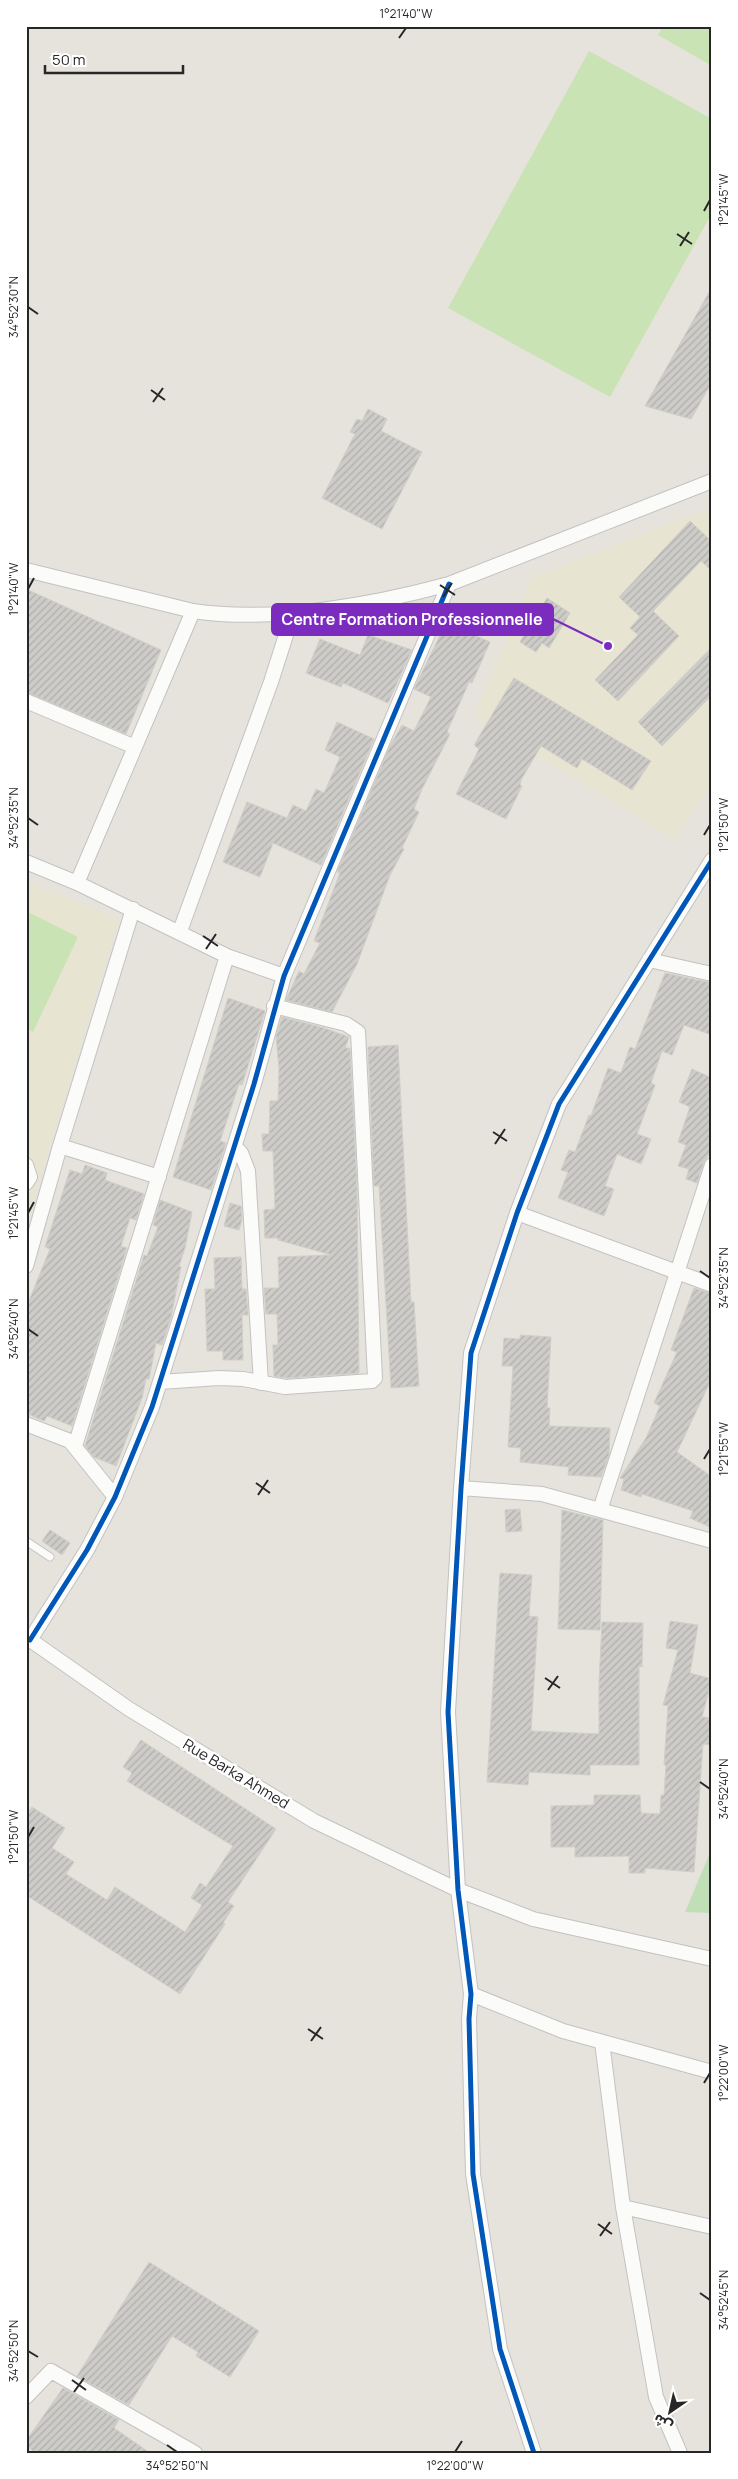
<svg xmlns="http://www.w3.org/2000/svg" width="738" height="2479" font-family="Manrope,'Noto Sans Arabic',sans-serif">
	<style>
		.education { fill: #e8e4d2 }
		.grass { fill: #c1dfb7 }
		.pitch { fill: #cae3b5 }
		.building { fill: url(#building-hatch); stroke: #d0cec8 }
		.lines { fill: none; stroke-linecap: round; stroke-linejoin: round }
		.service-casing { stroke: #c3c2c2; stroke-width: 9 }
		.minor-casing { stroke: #c3c2c2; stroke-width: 16 }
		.service { stroke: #fbfbfa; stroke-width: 7 }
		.minor { stroke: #fbfbfa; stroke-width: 14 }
		.cycleway-casing { stroke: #fff; stroke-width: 8 }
		.cycleway { stroke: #0057b8; stroke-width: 5 }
		.ticks { fill: none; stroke: #272727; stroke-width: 2 }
		.labels { text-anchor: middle; stroke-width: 5; stroke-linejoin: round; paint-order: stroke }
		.street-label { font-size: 15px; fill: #272727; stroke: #fff }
		.leader { fill: none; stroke: #7b2cbf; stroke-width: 2 }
		.callout-dot { fill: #7b2cbf; stroke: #fff; stroke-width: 2 }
		.callout { fill: #7b2cbf; stroke: #7b2cbf; stroke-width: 2 }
		.callout-label { font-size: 16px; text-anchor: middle; font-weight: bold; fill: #fff }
		.neatline { fill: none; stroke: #272727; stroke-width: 2 }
		.ticks-label { font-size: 12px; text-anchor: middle; fill: #272727 }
	</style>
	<defs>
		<pattern id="building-hatch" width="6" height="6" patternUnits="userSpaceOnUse" patternTransform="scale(1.25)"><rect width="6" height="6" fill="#ceccc8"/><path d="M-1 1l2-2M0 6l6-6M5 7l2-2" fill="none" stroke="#b1afac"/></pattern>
	</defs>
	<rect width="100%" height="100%" fill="#e6e3dc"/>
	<!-- education -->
	<path class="education" d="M712,507V781L675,840L474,716L532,577Z
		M26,881L119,919L26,1224Z"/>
	<!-- grass -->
	<path class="grass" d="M712,1848V1913L685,1912Z"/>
	<!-- pitch -->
	<path class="pitch" d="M663,26H712V66L658,35Z
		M589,51L712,119V213L610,397L448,308Z
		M30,913L78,937L33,1032L26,1028V921Z"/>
	<!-- building -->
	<path class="building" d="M712,287V382L691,419L645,406Z
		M368,409L387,419L381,431L422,452L382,529L322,498L355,434L350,432L357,419L362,421Z
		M690,521L712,542V571L701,561L653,611L679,636L618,701L595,680L638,635L630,628L640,617L619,597Z
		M26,589L161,650L126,734L26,692Z
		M547,598L570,613L549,648L542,643L536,652L520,642Z
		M446,623L490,642L472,683L469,682L447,732L450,734L422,789L414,809L419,812L402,848L404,849L390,875L357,964L332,1012L286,1000L299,971L304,974L320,943L314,941L340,873L337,872L390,746L402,725L414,731L431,697L414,689Z
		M368,635L412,650L388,703L343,683L341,687L306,673L320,639L360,655Z
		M712,647V695L662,746L638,722Z
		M514,678L651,761L632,790L582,759L577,768L541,746L521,780L520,785L522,786L506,819L456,794L479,749L474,745Z
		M337,722L374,739L321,865L273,843L260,877L223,862L247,802L287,818L293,805L306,811L316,789L324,793L340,757L325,750Z
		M665,973L712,983V1035L684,1025L672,1055L662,1051L651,1083L655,1085L637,1134L651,1139L641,1164L617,1154L605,1186L614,1189L604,1216L558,1198L568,1172L561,1170L569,1150L575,1152L589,1115L591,1116L608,1068L621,1073L630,1047L635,1049Z
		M228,998L265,1011L242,1085L239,1084L220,1141L226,1143L211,1190L173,1177Z
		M282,1017L324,1028L349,1037L345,1048H350L357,1187L359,1373L286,1378L274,1376L273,1345H278L277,1314H266L264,1288H279L278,1257L332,1255L278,1240V1238H265L264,1210L275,1209L273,1151H263L262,1134H269L270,1101H278L279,1068L276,1037Z
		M398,1045L411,1302H414L419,1386L391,1388L379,1186H374L368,1047Z
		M692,1069L712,1078V1148L704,1162L697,1183L686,1179L689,1169L678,1166L686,1145L678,1142L690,1107L679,1102Z
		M85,1165L107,1173L105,1180L144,1194L136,1220L130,1218L121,1246L127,1248L72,1426L47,1416L44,1421L26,1413V1308L50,1249L45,1247L70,1170L82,1174Z
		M160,1200L192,1212L185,1248L179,1266L181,1267L171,1317L162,1345L156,1343L149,1379H146L142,1398L116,1466L94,1457L85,1446L144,1255L147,1256L158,1227L153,1225Z
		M230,1203L241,1206L242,1219L239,1230L224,1226Z
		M241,1257L242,1289H246L248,1315H242L243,1360H223V1351H207L205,1289H215L214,1258Z
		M694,1288L712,1294V1378L677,1452L712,1477V1528L690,1518L693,1511L642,1494L641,1497L621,1490L624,1479L620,1478L646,1438L660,1406L654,1403L677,1352L671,1350Z
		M520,1335L551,1337L547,1408H550L549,1426L610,1428L609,1455L601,1477L568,1475L569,1467L520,1462L521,1448L508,1447L513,1366H502L504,1338L520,1339Z
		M520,1509L522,1531L506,1532L505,1510Z
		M562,1510L603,1520L600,1630L558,1629Z
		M50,1530L70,1543L62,1555L42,1541Z
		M500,1573L532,1575L529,1616L538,1617L531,1731L599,1734V1682L602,1622L643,1623L642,1667L639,1666V1765H590V1775L529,1772L528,1785L487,1782Z
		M670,1621L698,1625L690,1673L712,1679L702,1717L712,1718V1745L703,1744L694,1872L645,1868V1873H629V1856L575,1857V1847H551V1806L594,1805V1795H640L641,1813L660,1814L661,1795H664L666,1765H664L668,1706L663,1705L678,1650L666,1648Z
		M141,1740L276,1829L228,1902L234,1906L223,1923L225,1924L180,1994L26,1895V1816L32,1807L65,1828L52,1848L74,1862L66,1874L107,1900L115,1887L185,1932L202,1905L191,1898L200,1883L206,1887L233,1846L127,1781L132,1773L123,1767Z
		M149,2262L259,2331L230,2377L196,2356L198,2352L172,2336L129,2405L77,2376Z
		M63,2388L119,2420L114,2428L150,2453H36L26,2446V2441Z"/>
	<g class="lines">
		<defs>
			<path id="service" d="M26,1541L50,1557"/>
			<path id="minor" d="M26,570L193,611C272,623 372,605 449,584L712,481
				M26,701L135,747
				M26,862L77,883L227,956L284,976
				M77,883L193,611
				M133,909L60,1146L159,1177
				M180,931L271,682L293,613
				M649,960L712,974
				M235,1147L241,1153L248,1171L261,1383
				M26,1165L30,1177L26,1183
				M517,1213L712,1285
				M26,1266L60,1146
				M160,1382L219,1378L243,1379L285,1387L372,1381L375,1378L358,1032L346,1024L274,1006
				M26,1424L70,1441L115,1497
				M75,1446L227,956
				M461,1488L542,1494L712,1541
				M600,1510L712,1165
				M26,1637L129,1709L314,1821L458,1890L533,1919L712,1959
				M30,1640L87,1550L115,1497L152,1407L254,1084L284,976L449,584
				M471,1994L563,2031L712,2072
				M602,2042L623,2207L656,2397L680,2453
				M623,2207L712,2227
				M26,2397L51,2371L195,2453
				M534,2453L500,2349L473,2174L469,2019L471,1994L458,1890L448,1712L461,1488L471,1353L517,1213L559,1104L712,860"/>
		</defs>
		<!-- service casing -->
		<use href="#service" class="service-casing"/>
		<!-- minor casing -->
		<use href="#minor" class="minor-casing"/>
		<!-- service -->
		<use href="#service" class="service"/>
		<!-- minor -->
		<use href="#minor" class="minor"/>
		<defs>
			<path id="cycleway" d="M30,1640L87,1550L115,1497L152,1407L254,1084L284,976L449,584
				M534,2453L500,2349L473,2174L469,2019L471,1994L458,1890L448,1712L461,1488L471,1353L517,1213L559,1104L712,860"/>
		</defs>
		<!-- cycleway casing -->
		<use href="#cycleway" class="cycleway-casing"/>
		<!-- cycleway -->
		<use href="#cycleway" class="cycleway"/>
	</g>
	<!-- ticks -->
	<path class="ticks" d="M399,38L406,28M704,211L710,200M677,234L692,244M680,246L689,232M28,307L38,314M151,390L165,400M153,402L163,388M440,585L455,595M28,589L34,578M443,597L452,583M28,818L38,825M704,835L710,825M203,936L218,946M206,949L216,934M493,1132L507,1141M495,1144L505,1129M28,1213L34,1202M700,1271L710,1278M28,1329L38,1336M704,1459L710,1449M256,1483L270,1493M258,1495L268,1480M545,1678L560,1688M548,1690L558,1676M700,1782L710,1789M28,1837L34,1827M308,2029L323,2039M311,2041L321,2027M704,2083L710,2073M598,2224L612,2234M600,2236L610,2222M700,2293L710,2300M28,2351L38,2357M72,2380L86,2390M74,2392L84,2378M167,2445L177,2452M455,2452L462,2441"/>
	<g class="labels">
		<!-- street labels -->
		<g class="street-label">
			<text transform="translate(236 1774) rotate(31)" y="5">Rue Barka Ahmed</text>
		</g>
	</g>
	<!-- callouts -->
	<path class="leader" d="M608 646L553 619"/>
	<circle class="callout-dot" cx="608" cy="646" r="5"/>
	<rect class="callout" x="272" y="604" width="281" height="31" rx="5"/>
	<g class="callout-label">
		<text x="412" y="625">Centre Formation Professionnelle</text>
	</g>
	<!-- border -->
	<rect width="738" height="2479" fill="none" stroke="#ffffff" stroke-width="55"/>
	<!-- north arrow -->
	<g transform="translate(670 2412) rotate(214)" stroke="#ffffff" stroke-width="4" paint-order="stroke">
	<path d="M0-4L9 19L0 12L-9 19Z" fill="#272727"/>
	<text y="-8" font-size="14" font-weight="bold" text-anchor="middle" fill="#272727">ش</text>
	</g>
	<!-- scale -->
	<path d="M45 65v8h138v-8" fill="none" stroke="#272727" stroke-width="2.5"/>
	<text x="52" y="65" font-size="15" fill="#272727" stroke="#ffffff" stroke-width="4" paint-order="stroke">50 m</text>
	<rect x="28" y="28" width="682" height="2424" class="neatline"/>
	<g class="ticks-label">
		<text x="406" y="18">1°21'40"W</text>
		<text transform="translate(724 200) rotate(-90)" y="4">1°21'45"W</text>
		<text transform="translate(14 307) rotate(-90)" y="4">34°52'30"N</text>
		<text transform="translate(14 589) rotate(-90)" y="4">1°21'40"W</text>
		<text transform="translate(14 818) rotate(-90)" y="4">34°52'35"N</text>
		<text transform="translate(724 825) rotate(-90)" y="4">1°21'50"W</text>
		<text transform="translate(14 1213) rotate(-90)" y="4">1°21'45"W</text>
		<text transform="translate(724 1278) rotate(-90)" y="4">34°52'35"N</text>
		<text transform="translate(14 1329) rotate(-90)" y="4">34°52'40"N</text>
		<text transform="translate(724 1449) rotate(-90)" y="4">1°21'55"W</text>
		<text transform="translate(724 1789) rotate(-90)" y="4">34°52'40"N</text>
		<text transform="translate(14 1837) rotate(-90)" y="4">1°21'50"W</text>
		<text transform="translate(724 2073) rotate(-90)" y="4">1°22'00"W</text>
		<text transform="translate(724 2300) rotate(-90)" y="4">34°52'45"N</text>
		<text transform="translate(14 2351) rotate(-90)" y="4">34°52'50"N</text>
		<text x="177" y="2470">34°52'50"N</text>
		<text x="455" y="2470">1°22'00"W</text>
	</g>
</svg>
